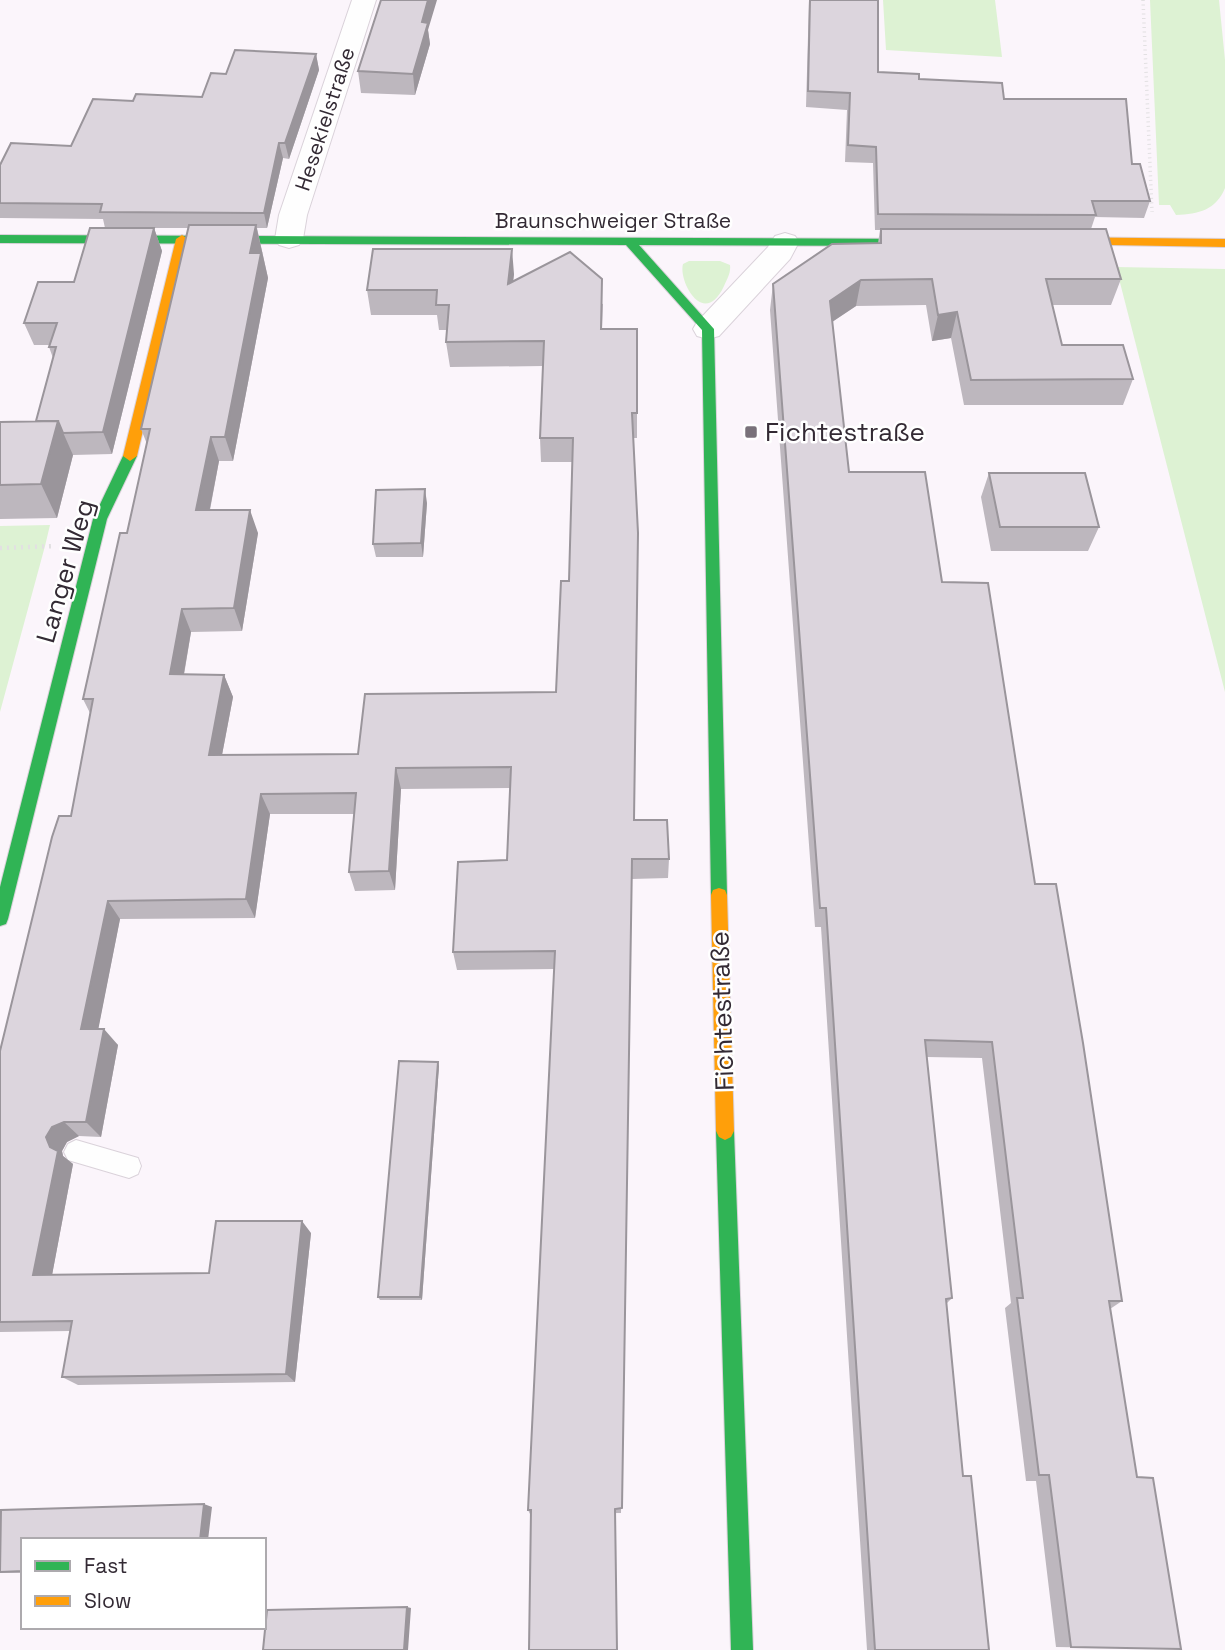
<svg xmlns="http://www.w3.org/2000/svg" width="1225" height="1650" font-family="'Space Grotesk',sans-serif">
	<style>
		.green { fill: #ddf2d3 }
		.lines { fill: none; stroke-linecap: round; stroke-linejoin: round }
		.lane-casing { stroke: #dad2da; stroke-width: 2 }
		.street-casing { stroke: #dad2da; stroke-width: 2 }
		.fast-casing { stroke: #dad2da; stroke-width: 2 }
		.slow-casing { stroke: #dad2da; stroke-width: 2 }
		.path-far1 { stroke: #e2e0e2; stroke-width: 3.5; stroke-dasharray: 1 3.5; stroke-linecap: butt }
		.path { stroke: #e2e0e2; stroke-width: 4.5; stroke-dasharray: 2 5; stroke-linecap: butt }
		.lane { fill: #fefefe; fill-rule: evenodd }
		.street { fill: #fefefe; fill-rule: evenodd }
		.fast { fill: #30b455; fill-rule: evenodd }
		.slow { fill: #ff9f0a; fill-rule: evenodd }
		.wall { fill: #bdb7be }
		.shaded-wall { fill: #9a959b }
		.building { fill: #dcd5dd; stroke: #9a959b; stroke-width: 2 }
		.poi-dot { fill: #79717a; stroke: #fff; stroke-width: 2.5 }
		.labels { text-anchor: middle; stroke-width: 5; stroke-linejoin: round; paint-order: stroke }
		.far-street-label { font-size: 21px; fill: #332a34; stroke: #fff }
		.poi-label { font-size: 26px; fill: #332a34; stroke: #fff; text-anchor: start }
		.street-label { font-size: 26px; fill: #332a34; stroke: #fff }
	</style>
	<rect width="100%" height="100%" fill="#fbf5fb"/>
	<!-- green -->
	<path class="green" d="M883,0H995L1002,57L886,50Z
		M1150,0H1219L1225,60V188C1216,210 1199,214 1176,215L1170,205H1159Z
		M689,261H720L730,265C731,273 727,279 724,286C704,329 678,281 683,264Z
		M1116,267L1225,269V692Z
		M50,525L45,546L0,712V526Z"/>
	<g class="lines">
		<defs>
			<path id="lane" d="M76,1140L138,1158L141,1166L138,1174L129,1178L68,1160L64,1152L68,1144Z"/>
			<path id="street" d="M352,0H376L307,215L303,239L299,245L289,248L279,245L275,239L279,215Z
				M785,233L795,236L799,242L790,259L719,336L708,339L697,336L693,329L697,322L768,247L775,236Z"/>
			<path id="fast" d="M0,235L933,239V245L929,246L639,245L714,329L727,895L725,900L719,902L713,900L711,895L702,330L626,245L0,243Z
				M130,451L137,456L107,519L8,919L6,924L0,926V887L93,519L123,456Z
				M725,1122L731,1125L734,1131L753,1650H731L716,1131L719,1125Z"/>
			<path id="slow" d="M182,235L188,239L137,456L130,461L123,456L176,239Z
				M1056,237L1225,239V247L1052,244L1050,241Z
				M719,888L725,890L727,895L734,1131L731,1137L725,1140L719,1137L716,1131L711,895L713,890Z"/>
		</defs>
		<!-- lane casing -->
		<use href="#lane" class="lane-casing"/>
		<!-- street casing -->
		<use href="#street" class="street-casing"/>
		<!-- fast casing -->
		<use href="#fast" class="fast-casing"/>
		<!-- slow casing -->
		<use href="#slow" class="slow-casing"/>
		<!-- path-far1 -->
		<path class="path-far1" d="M1143,0L1152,212"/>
		<!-- path -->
		<path class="path" d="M0,548L55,546"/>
		<!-- lane -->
		<use href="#lane" class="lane"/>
		<!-- street -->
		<use href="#street" class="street"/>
		<!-- fast -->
		<use href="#fast" class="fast"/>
		<!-- slow -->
		<use href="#slow" class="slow"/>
	</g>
	<!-- wall -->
	<path class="wall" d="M809,0H878V72L919,79L1004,99L1132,164L1150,201L1144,218L1095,217L1091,229L1121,279L1111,305H1052L1062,345L1133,379L1123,405H964L951,338L932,341L926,305L856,306L832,322L849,472L942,582L1035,884L1122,1301L1110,1309L1137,1477L1181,1649L1056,1647L1036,1481H1026L1005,1308L1011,1303L982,1058L927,1057L952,1298L946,1304L963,1476L989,1650H867L821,927H815L770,310L773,284L878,243L880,230H875L873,163L845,162L847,110L806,107Z
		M428,30L430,44L415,95L361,93L358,71Z
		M316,54L319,70L289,159L283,158L267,228H257L268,278L233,461H219L210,510L258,533L242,631L191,632L184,675H224L233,697L222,755L358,754L556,692L569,581L572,462H541L540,438L543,366L450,367L446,342L447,330H439L437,315H371L367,290L514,274L513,281L603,304L602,329L637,413V438H633L634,820L669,859L668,878L632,879L621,1513L530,1514L528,1510L554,969L457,970L453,952L507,860L510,788L401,789L395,890L355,891L349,872L354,814H270L255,918L120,919L98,1029L118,1045L101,1137L79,1136L67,1142L62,1151L63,1156L73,1164L52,1275L209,1273L311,1233L295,1382L78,1385L62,1377L70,1331L0,1332V1051L71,816L90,713L83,699L127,533L147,444L141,429L188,228H154L162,251L112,454L73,455L57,518L0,519V422L36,421L53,358L49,347V345H34L24,323L74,282L105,228L103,219L0,218V165L71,146L133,101L202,97L226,74Z
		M989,473L1099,527L1088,551H991L981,497Z
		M427,503L423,557H376L373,544Z
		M439,1066L422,1300H380L378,1297Z
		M212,1507L23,1540V1573H0V1513Z"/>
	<!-- shaded-wall -->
	<path class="shaded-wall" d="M428,0H437L428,30L430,44L415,95L413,74L422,22Z
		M316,54L319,70L289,159L285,143Z
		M279,143L283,158L267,228L264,213Z
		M256,225L268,278L233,461L225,437L250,253Z
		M154,228L162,251L112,454L103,432Z
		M512,249L514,274L510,309L508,284Z
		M861,280L856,306L826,326L830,301Z
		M957,312L951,338L932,341L938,315Z
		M58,421L73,455L57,518L41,484Z
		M211,437L219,461L205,534L196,510Z
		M425,489L427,503L423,557L421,543Z
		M250,510L258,533L242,631L234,608Z
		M182,609L191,632L180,696L170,674Z
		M224,675L233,697L218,776L209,755Z
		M396,768L401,789L395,890L389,871Z
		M261,794L270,814L255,918L246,899Z
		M108,901L120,919L95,1046L81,1029Z
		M104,1029L118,1045L101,1137L86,1122Z
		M438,1062L439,1066L422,1300L420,1297Z
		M64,1122L79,1136L67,1142L62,1151L63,1156L73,1164L50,1286L33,1275L50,1147L46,1137L52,1127Z
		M302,1221L311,1233L295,1382L286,1374Z
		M204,1504L212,1507L208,1540H200Z
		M407,1607L411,1608L408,1650H404Z"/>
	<!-- building -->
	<path class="building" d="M381,0H428L422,22L428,23L413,74L358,71Z
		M810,0H878V72L919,74V79L1002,83L1004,99H1126L1132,164H1140L1150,201H1092L1096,215L878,214L876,147L848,145L850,93L808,91Z
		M235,50L316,54L285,143H279L264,213L100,212L102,204L0,203V165L11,143L71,146L93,99L133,101L136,94L202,97L211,73L226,74Z
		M189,225H256L250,253H261L225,437H211L196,510H250L234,608L182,609L170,674L224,675L209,755L358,754L365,694L556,692L561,581H569L573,438H540L544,341L446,342L449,305H436L437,290H367L373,249H512L508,284L570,252L602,279L601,329H637V413H632L638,533L634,820H667L669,859H632L622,1508L615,1509L617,1650H529L531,1510H528L555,951L453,952L458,862L507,860L511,767L396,768L389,871L349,872L356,793L261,794L246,899L108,901L81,1029H104L86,1122H64L52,1127L46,1137L50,1147L58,1151L33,1275L209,1273L216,1221H302L286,1374L62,1377L72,1321L0,1322V1051L52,837L59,816H71L93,699H83L120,533H127L150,429H141Z
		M90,228H154L103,432L63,433L58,421H36L56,347H49L57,323H24L38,282H74Z
		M881,229H1106L1121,279H1046L1062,345H1123L1133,379L971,380L957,312L938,315L932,279L861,280L830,301L849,472H925L942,582L988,583L1035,884H1056L1083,1043L1122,1301H1109L1137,1477L1153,1478L1181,1649L1071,1647L1049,1475H1039L1017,1298H1023L992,1042L925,1040L952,1298L946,1299L963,1476H971L989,1650H875L826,908H820L773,284L832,244L881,243Z
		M58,421L41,484L0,485V422Z
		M989,473H1085L1099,527H1000Z
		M425,489L421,543L373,544L376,490Z
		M399,1061L438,1062L420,1297H378Z
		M204,1504L200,1540H23V1571L0,1572L1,1510Z
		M407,1607L404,1650H263L267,1610Z"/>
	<!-- markers -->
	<rect class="poi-dot" x="744" y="425" width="14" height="14" rx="3.5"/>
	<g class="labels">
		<!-- far-street labels -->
		<g class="far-street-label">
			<text transform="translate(325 119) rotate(-72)" y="7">Hesekielstraße</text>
			<text x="613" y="228">Braunschweiger Straße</text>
		</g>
		<!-- poi labels -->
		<g class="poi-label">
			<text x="765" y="441">Fichtestraße</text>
		</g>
		<!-- street labels -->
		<g class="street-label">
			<text transform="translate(65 571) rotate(-74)" y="9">Langer Weg</text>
			<text transform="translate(722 1011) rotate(-92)" y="9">Fichtestraße</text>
		</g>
	</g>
	<!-- legend -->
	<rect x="21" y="1538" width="245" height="91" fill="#ffffff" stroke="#adaaae" stroke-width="2"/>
	<rect x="35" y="1561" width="35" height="10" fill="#30b455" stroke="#adaaae" stroke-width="2"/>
	<text x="84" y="1573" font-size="21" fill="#332a34">Fast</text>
	<rect x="35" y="1596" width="35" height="10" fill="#ff9f0a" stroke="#adaaae" stroke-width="2"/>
	<text x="84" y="1608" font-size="21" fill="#332a34">Slow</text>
</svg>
